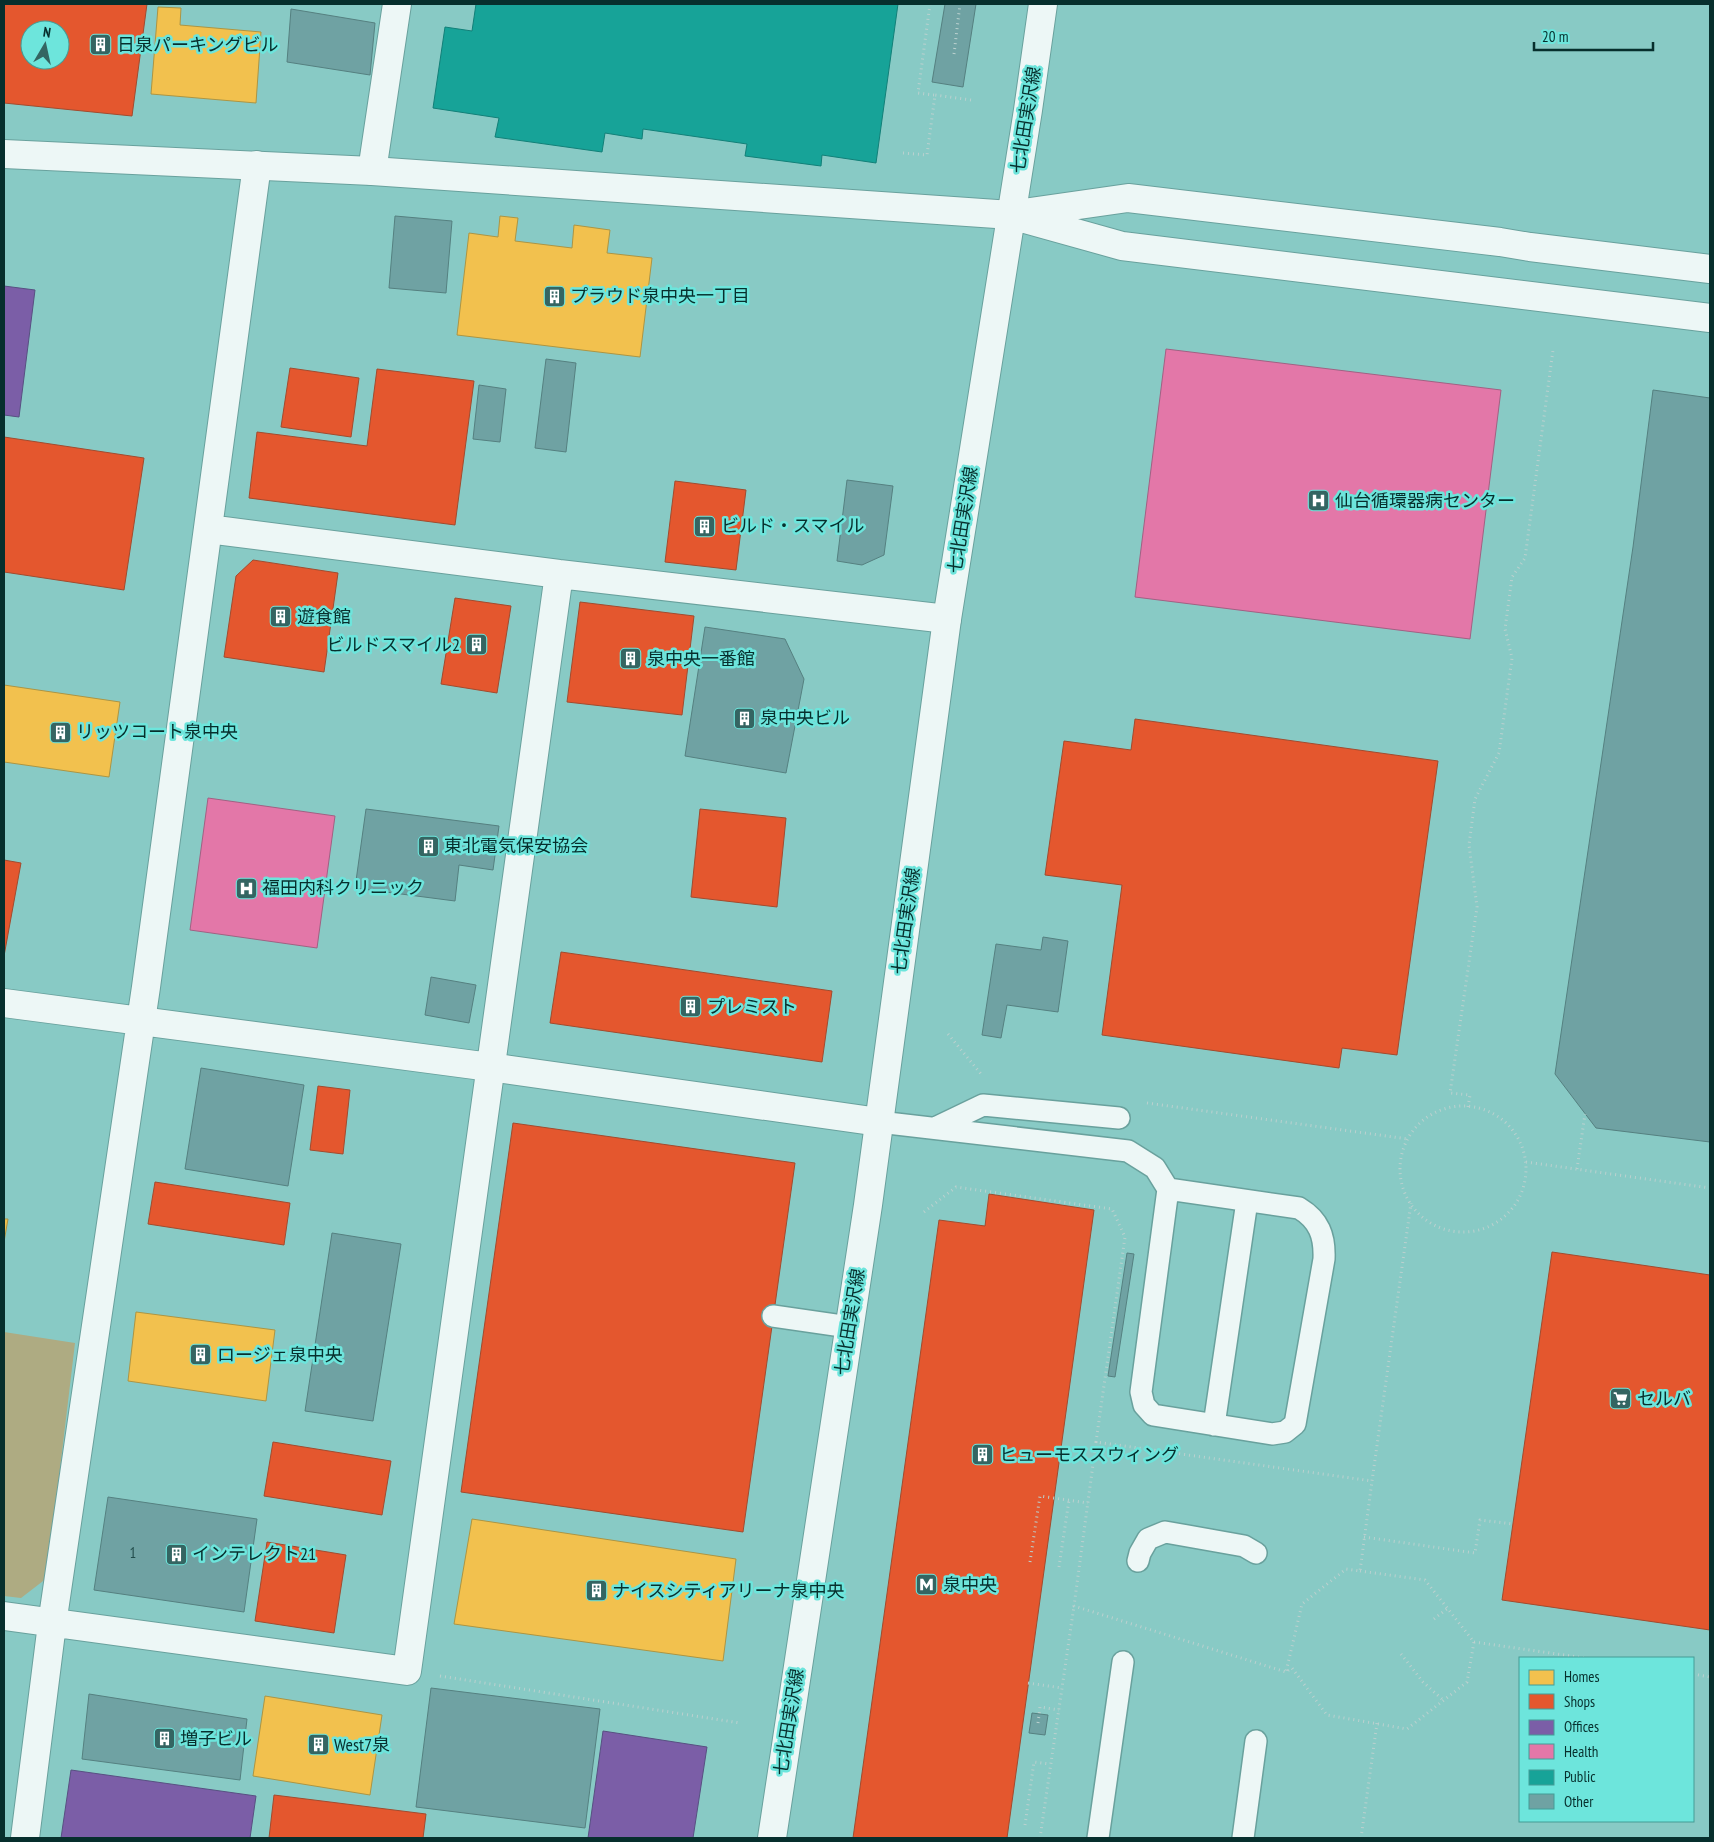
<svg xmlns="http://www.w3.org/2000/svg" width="1714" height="1842" font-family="'PT Sans Narrow','Noto Sans JP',sans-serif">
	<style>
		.green { fill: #aeab82 }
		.homes { fill: #f2c14e; stroke: #ac9544 }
		.shops { fill: #e4572e; stroke: #a24b2e; fill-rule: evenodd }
		.offices { fill: #7b5ea7; stroke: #585082 }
		.health { fill: #e377a8; stroke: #a16183 }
		.public { fill: #17a398; stroke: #128078 }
		.building { fill: #6fa2a3; stroke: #558080 }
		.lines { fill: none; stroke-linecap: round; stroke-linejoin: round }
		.lane-casing { stroke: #69a19d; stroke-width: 24 }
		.street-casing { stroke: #69a19d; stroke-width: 30 }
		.secondary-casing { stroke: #69a19d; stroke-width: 30 }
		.path { stroke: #bbd1cf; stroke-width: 3; stroke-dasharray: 1 4; stroke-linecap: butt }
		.lane { stroke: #edf7f6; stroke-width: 21 }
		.street { stroke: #edf7f6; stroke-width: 28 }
		.secondary { stroke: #edf7f6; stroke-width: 28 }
		.path-bridge { stroke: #bbd1cf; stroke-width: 3; stroke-dasharray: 1 4; stroke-linecap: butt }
		.labels { text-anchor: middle; stroke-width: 5; stroke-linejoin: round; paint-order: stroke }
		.number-label { font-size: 15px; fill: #214c4a }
		.poi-label { font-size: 18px; fill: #072f2d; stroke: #6de5dc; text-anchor: start }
		.street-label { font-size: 18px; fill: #072f2d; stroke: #6de5dc }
	</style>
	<rect width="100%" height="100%" fill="#88cac5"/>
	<!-- green -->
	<path class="green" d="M4,1332L75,1343L47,1578L21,1598L4,1596Z"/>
	<!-- homes -->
	<path class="homes" d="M158,7L181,8L180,25L261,32L256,103L151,94Z
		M500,216L518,218L515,241L572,248L574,225L610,230L607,253L652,258L640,357L457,335L469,233L498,237Z
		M4,685L120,702L109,777L4,762Z
		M4,1219H8L4,1242Z
		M136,1312L275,1330L266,1401L128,1381Z
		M472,1519L736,1559L723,1661L454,1624Z
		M265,1696L382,1715L370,1795L253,1776Z"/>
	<!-- shops -->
	<path class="shops" d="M4,4H147L132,116L4,103ZM30,30H60V60H30Z
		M290,368L359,378L351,437L281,427Z
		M377,369L474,381L455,525L249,498L257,432L367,446Z
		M4,437L144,458L124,590L4,572Z
		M675,481L746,490L736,570L665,562Z
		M253,560L338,573L324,672L224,657L236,576Z
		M455,598L511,606L497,693L441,684Z
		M580,602L694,616L682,715L567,702Z
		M1135,719L1438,761L1397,1055L1342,1048L1339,1068L1102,1035L1122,885L1045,875L1064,741L1131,750Z
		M700,809L786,818L777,907L691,897Z
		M4,860L21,863L4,956Z
		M561,952L832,991L822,1062L550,1023Z
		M318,1086L350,1090L343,1154L310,1150Z
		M513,1123L795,1163L743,1532L461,1492Z
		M155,1182L290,1203L284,1245L148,1224Z
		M989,1194L1094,1210L1007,1838H853L939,1220L985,1226Z
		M1552,1252L1710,1275V1630L1502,1600Z
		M273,1442L391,1461L382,1515L264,1496Z
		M267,1542L346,1555L334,1633L255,1621Z
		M274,1795L426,1814L423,1838H269Z"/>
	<!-- offices -->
	<path class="offices" d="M4,286L35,290L19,417L4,415Z
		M603,1731L707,1747L693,1838H588Z
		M71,1770L256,1796L250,1838H61Z"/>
	<!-- health -->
	<path class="health" d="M1166,349L1501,390L1470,639L1135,597Z
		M208,798L335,816L317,948L190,930Z"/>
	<!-- public -->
	<path class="public" d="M476,4H898L876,163L822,155L821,166L745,156L747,144L643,129L642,139L605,133L602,152L495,137L499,118L433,108L445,27L472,31Z"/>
	<!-- building -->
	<path class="building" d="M945,4H976L963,87L932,82Z
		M291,9L375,23L370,75L287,62Z
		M395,216L452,221L446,293L389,288Z
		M546,359L576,363L566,452L535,448Z
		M479,385L506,389L500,442L473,439Z
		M1653,390L1710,398V1142L1596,1128L1555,1074L1633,547Z
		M847,480L893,486L884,555L862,565L837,561Z
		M705,627L785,639L804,679L786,773L685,756Z
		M366,809L499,826L493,870L459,865L455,901L355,888Z
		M1043,937L1068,941L1058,1012L1007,1005L1001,1038L982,1035L996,944L1041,950Z
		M431,977L476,985L469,1023L425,1015Z
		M201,1068L304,1085L288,1186L185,1169Z
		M332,1233L401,1244L373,1421L305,1411Z
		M1127,1253L1134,1254L1115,1377L1108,1376Z
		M108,1497L257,1519L244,1612L94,1590Z
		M431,1688L600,1709L585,1828L416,1807Z
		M89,1694L247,1719L240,1780L82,1759Z
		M1032,1713L1048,1715L1045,1735L1029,1733Z"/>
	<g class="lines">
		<defs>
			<path id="lane" d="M879,1122L1128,1151L1155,1168L1168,1189L1141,1392L1144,1405L1153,1415L1272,1434L1285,1432L1295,1424L1324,1259C1325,1236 1319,1220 1299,1208L1168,1189
				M935,1128L983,1105L1119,1118
				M773,1316L849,1327
				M1214,1425L1247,1201
				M1138,1561L1140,1553L1148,1539L1165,1532L1244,1546L1256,1553
				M1098,1838L1123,1662
				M1243,1838L1256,1741"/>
			<path id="street" d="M372,171L397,4
				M559,574L947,619
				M4,1003L490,1067L879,1122
				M4,1616L407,1671L559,574L208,529
				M25,1838L52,1624L146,987L257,165"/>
			<path id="secondary" d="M4,154L372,171L1011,215L1122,246L1710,318
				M1023,213L1128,198L1500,242L1530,247L1710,269
				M772,1838L868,1205L947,619L1028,110L1043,4"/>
		</defs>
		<!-- lane casing -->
		<use href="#lane" class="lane-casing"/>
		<!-- street casing -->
		<use href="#street" class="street-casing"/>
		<!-- secondary casing -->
		<use href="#secondary" class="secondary-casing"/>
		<!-- path -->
		<path class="path" d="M930,4L918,93L934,95
			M954,54L960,4
			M903,153L927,155L935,95L971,100
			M948,1034L981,1074
			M1147,1103L1408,1139
			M1400 1169a63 63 0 1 1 126 0a63 63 0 1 1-126 0Z
			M1468,1107L1470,1095L1450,1093L1477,907L1469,845L1475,799L1499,753L1512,658L1505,629L1512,577L1525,558L1553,350
			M1526,1162L1710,1188
			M1577,1169L1585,1114
			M1364,1537L1475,1553L1480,1520L1513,1524
			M1030,1562L1040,1496L1088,1503
			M1059,1567L1069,1500
			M1360,1571L1425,1580L1474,1642L1467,1682L1407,1729L1327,1715L1292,1668L1286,1672L1302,1604L1346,1569L1360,1571L1372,1481
			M1434,1619L1448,1608
			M1474,1642L1585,1658
			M1401,1654L1423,1682L1443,1700
			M1693,1674L1710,1677
			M440,1676L740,1723
			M1028,1683L1062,1688
			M1038,1723L1040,1707L1059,1710
			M1025,1825L1034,1762L1050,1764
			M1040,1838L1074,1606
			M1361,1838L1377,1723"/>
		<!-- lane -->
		<use href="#lane" class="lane"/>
		<!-- street -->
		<use href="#street" class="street"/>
		<!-- secondary -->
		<use href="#secondary" class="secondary"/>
		<!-- path-bridge -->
		<path class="path-bridge" d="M924,1212L956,1187L1112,1209L1125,1237L1096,1442L1372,1481L1411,1203
			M1096,1442L1074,1606L1286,1672"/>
	</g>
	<!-- icons -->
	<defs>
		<symbol id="building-square" viewBox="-11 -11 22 22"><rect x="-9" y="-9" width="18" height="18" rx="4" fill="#346562" stroke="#6de5dc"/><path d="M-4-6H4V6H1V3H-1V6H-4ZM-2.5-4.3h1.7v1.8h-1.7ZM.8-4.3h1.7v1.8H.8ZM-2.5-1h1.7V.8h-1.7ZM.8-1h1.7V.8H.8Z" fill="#fff"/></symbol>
		<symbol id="hospital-square" viewBox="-11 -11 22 22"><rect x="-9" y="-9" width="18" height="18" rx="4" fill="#346562" stroke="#6de5dc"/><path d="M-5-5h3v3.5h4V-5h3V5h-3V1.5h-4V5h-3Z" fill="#fff"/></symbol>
		<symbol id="supermarket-square" viewBox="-11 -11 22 22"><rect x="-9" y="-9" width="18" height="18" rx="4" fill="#346562" stroke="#6de5dc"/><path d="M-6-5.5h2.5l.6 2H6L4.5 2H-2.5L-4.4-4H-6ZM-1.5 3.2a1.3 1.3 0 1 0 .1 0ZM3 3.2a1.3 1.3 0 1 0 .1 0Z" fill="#fff"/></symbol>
		<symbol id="metro-square" viewBox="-11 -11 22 22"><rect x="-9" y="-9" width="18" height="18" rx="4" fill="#346562" stroke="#6de5dc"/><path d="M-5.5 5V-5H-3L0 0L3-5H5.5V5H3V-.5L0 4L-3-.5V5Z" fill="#fff"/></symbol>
	</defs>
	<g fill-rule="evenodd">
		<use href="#building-square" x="88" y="32" width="25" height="25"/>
		<use href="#building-square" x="542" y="284" width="25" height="25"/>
		<use href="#hospital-square" x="1306" y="488" width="25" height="25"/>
		<use href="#building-square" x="692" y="514" width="25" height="25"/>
		<use href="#building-square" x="268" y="604" width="25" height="25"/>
		<use href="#building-square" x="464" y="632" width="25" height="25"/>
		<use href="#building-square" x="618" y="646" width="25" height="25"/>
		<use href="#building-square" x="732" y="706" width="25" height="25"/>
		<use href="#building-square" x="48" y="720" width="25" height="25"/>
		<use href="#building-square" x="416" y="834" width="25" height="25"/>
		<use href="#hospital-square" x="234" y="876" width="25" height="25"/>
		<use href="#building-square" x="678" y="994" width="25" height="25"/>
		<use href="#building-square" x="188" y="1342" width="25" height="25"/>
		<use href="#supermarket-square" x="1608" y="1386" width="25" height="25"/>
		<use href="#building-square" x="970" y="1442" width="25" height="25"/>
		<use href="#building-square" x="164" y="1542" width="25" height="25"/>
		<use href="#metro-square" x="914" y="1572" width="25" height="25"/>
		<use href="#building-square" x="584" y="1578" width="25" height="25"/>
		<use href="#building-square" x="152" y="1726" width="25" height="25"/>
		<use href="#building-square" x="306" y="1732" width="25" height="25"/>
	</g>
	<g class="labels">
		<!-- number labels -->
		<g class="number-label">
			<text x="133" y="1558">1</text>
		</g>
		<!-- poi labels -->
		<g class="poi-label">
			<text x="117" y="51">日泉パーキングビル</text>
			<text x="570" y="302">プラウド泉中央一丁目</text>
			<text x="1335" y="507">仙台循環器病センター</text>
			<text x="721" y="532">ビルド・スマイル</text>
			<text x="297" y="623">遊食館</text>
			<text x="460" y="651" text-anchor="end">ビルドスマイル2</text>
			<text x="647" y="665">泉中央一番館</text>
			<text x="760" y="724">泉中央ビル</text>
			<text x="76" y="738">リッツコート泉中央</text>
			<text x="444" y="852">東北電気保安協会</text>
			<text x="262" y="894">福田内科クリニック</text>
			<text x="707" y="1013">プレミスト</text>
			<text x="217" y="1361">ロージェ泉中央</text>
			<text x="1637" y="1405">セルバ</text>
			<text x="999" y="1461">ヒューモススウィング</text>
			<text x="192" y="1560">インテレクト21</text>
			<text x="943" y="1591">泉中央</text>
			<text x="612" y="1597">ナイスシティアリーナ泉中央</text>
			<text x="180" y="1745">増子ビル</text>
			<text x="334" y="1751">West7泉</text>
		</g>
		<!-- street labels -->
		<g class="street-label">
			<text transform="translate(1026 120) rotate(-81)" y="6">七北田実沢線</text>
			<text transform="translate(963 520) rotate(-81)" y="6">七北田実沢線</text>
			<text transform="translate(906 921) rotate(-82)" y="6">七北田実沢線</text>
			<text transform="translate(850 1322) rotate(-81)" y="6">七北田実沢線</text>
			<text transform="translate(789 1722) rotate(-81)" y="6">七北田実沢線</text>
		</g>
	</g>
	<!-- border -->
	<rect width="1714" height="1842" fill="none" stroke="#072f2d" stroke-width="10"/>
	<!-- legend -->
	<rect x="1519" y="1657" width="175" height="165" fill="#6de5dc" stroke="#449c96"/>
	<rect x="1529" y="1670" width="25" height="15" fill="#f2c14e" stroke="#449c96"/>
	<text x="1564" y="1682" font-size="15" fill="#072f2d">Homes</text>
	<rect x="1529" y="1694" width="25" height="15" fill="#e4572e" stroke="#449c96"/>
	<text x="1564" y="1707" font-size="15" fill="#072f2d">Shops</text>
	<rect x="1529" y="1720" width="25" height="15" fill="#7b5ea7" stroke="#449c96"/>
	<text x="1564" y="1732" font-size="15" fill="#072f2d">Offices</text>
	<rect x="1529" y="1744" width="25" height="15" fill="#e377a8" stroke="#449c96"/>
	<text x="1564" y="1757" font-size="15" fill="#072f2d">Health</text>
	<rect x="1529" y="1770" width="25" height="15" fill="#17a398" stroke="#449c96"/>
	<text x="1564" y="1782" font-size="15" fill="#072f2d">Public</text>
	<rect x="1529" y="1794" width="25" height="15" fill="#6fa2a3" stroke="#449c96"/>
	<text x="1564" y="1807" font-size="15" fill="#072f2d">Other</text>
	<!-- north arrow -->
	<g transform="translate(45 45) rotate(9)"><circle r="24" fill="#6de5dc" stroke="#449c96"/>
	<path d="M0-4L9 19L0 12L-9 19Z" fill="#346562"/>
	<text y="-8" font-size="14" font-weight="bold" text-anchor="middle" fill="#072f2d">N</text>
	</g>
	<!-- scale -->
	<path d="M1534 42v8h119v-8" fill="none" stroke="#072f2d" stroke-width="2.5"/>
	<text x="1542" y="42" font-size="15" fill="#072f2d" stroke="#6de5dc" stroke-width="4" paint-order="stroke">20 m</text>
</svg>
